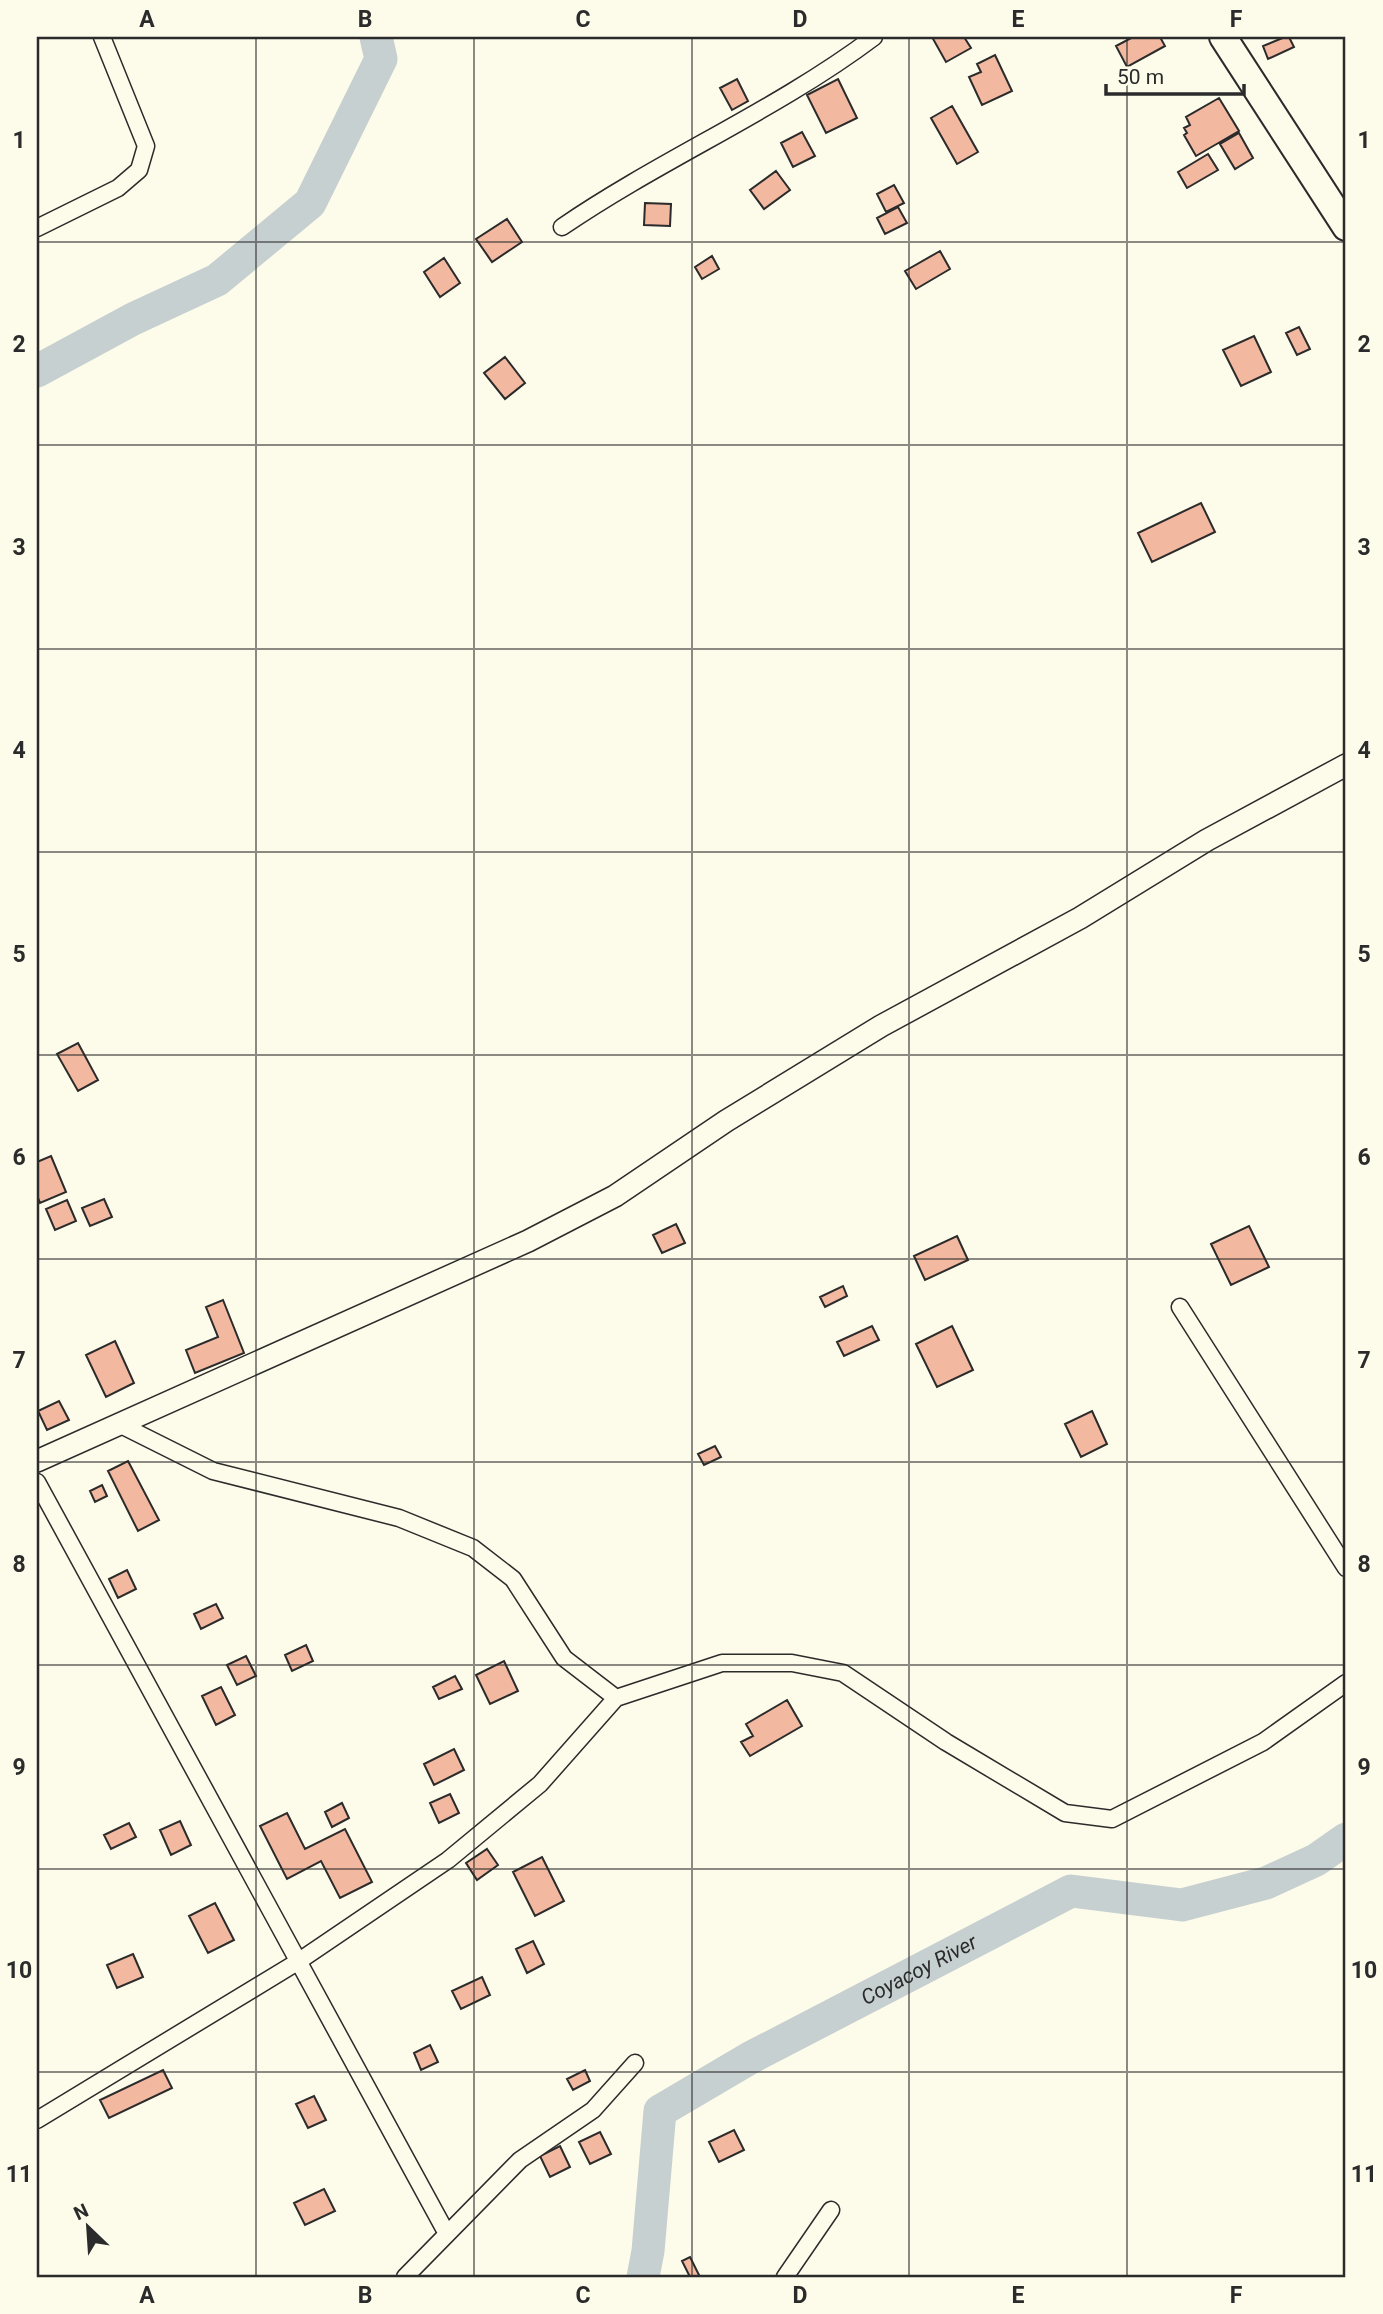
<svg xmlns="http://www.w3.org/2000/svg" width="1383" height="2314" font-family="Roboto,sans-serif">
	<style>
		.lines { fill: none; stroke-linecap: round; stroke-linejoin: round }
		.river { stroke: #c7d0d0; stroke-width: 33 }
		.building { fill: #f2b8a0; stroke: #2b2b2b; stroke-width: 2 }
		.minor-casing { stroke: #2b2b2b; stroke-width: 19 }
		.tertiary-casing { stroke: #2b2b2b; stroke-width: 24 }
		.primary-casing { stroke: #2b2b2b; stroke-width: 30 }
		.minor { stroke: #fdfbea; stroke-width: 16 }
		.tertiary { stroke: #fdfbea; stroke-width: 21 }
		.primary { stroke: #fdfbea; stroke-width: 26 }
		.grid { fill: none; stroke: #2b2b2b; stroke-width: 2; stroke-opacity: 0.55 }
		.labels { text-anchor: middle; stroke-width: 5; stroke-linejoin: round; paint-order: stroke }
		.water-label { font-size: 21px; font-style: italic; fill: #2b2b2b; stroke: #fdfbea }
		.neatline { fill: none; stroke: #2b2b2b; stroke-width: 2.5 }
		.grid-label { font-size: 23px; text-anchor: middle; font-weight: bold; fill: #2b2b2b }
	</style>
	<rect width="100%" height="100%" fill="#fdfbea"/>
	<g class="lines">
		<!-- river -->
		<g class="river">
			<path d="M37,371L133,319L217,280L310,203L381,59L376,37"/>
			<path id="s1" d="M643,2277L648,2251L660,2111L750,2058L1071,1891L1182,1905L1266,1883L1316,1860L1346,1839"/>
		</g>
	</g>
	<!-- building -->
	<path class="building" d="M932,37H964L971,48L946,62Z
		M1133,37H1160L1165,46L1127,67L1116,46Z
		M1285,37H1289L1294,47L1268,59L1263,46Z
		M995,55L1012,91L982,105L969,77L981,72L977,64Z
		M737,79L748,101L732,110L720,88Z
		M838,79L857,118L826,133L807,95Z
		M1219,98L1239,131L1196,156L1184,135L1187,133L1184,128L1190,125L1186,117Z
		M952,106L978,152L957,164L931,118Z
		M802,132L815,156L793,167L781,143Z
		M1239,133L1253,158L1235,169L1220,144Z
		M1208,154L1218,170L1187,188L1178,172Z
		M776,171L790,190L764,209L750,190Z
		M894,185L904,203L886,212L877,194Z
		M645,203L671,204L670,226L644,225Z
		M898,207L907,223L885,234L877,218Z
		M507,219L522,242L492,262L476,239Z
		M940,251L950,269L916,289L905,271Z
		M712,256L719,269L702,279L695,267Z
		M444,258L460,283L440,297L424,272Z
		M1299,327L1310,349L1297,355L1286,333Z
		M1254,336L1271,372L1241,386L1223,350Z
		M505,357L525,383L505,399L484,373Z
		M1201,503L1215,532L1152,562L1138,533Z
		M78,1043L98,1080L78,1091L57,1054Z
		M51,1156L66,1192L40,1203L37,1195V1162Z
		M104,1199L112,1217L90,1226L82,1208Z
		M67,1200L76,1221L55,1230L46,1209Z
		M676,1224L685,1243L662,1253L653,1235Z
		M1249,1226L1269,1267L1231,1285L1211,1244Z
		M957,1236L968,1260L925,1280L914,1256Z
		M843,1286L847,1296L825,1307L820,1297Z
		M223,1300L244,1353L195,1373L186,1350L218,1337L206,1307Z
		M872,1326L879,1340L844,1356L837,1342Z
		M952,1326L973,1370L937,1387L916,1344Z
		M115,1341L134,1383L106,1397L86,1355Z
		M59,1401L69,1420L47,1430L38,1411Z
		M1092,1411L1107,1444L1081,1457L1065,1424Z
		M715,1446L721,1457L704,1465L698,1454Z
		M128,1461L159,1520L138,1531L108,1471Z
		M102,1485L107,1496L95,1502L90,1491Z
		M127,1570L136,1589L118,1598L109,1579Z
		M216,1604L223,1618L201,1629L194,1614Z
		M306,1645L313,1661L292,1671L285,1655Z
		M246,1656L256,1676L237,1685L227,1665Z
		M504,1661L518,1691L490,1704L476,1675Z
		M455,1676L462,1689L439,1699L433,1687Z
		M221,1687L235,1715L216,1725L202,1696Z
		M787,1700L802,1726L750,1756L741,1742L753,1736L746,1724Z
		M454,1749L464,1770L434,1785L424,1764Z
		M450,1794L459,1813L439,1823L430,1803Z
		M342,1803L349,1818L332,1827L325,1812Z
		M287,1813L305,1849L345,1829L372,1882L340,1898L321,1861L287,1879L260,1826Z
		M180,1821L191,1845L171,1855L160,1830Z
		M129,1823L136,1837L111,1849L104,1835Z
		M487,1849L498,1865L477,1880L466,1863Z
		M542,1857L564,1901L535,1916L513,1872Z
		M215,1903L234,1940L208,1953L189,1916Z
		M533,1941L544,1964L527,1973L516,1949Z
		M133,1954L143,1977L117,1988L107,1965Z
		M482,1977L490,1995L461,2009L452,1991Z
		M430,2045L438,2062L421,2070L414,2053Z
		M163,2070L172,2088L109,2118L100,2100Z
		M585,2070L590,2081L573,2090L567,2079Z
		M314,2096L326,2120L308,2128L296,2104Z
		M734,2130L744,2150L719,2162L709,2142Z
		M600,2132L611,2154L590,2164L579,2142Z
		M560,2146L570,2167L550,2177L540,2156Z
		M324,2189L335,2211L305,2225L294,2203Z
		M690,2257L700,2277H690L682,2261Z"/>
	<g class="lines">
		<defs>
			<path id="minor" d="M562,227C663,158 777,110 874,37
				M37,228L118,188L139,170L146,146L102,37
				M1180,1307L1346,1568
				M121,1425L213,1471L399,1518L473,1548L513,1579L564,1658L616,1698
				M37,1482L447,2234
				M37,2120L299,1961L448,1860L540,1784L616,1698L722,1663H792L843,1673L946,1742L1065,1813L1112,1819L1263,1742L1346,1683
				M405,2277L520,2160L593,2110L635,2063
				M785,2277L831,2210"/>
			<path id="tertiary" d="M37,1461L528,1241L615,1196L726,1121L881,1026L1080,918L1207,840L1346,765"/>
			<path id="primary" d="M1223,37L1346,227"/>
		</defs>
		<!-- minor casing -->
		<use href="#minor" class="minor-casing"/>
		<!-- tertiary casing -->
		<use href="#tertiary" class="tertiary-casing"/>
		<!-- primary casing -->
		<use href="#primary" class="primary-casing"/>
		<!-- minor -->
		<use href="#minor" class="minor"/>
		<!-- tertiary -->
		<use href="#tertiary" class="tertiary"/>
		<!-- primary -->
		<use href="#primary" class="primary"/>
	</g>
	<!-- grid -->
	<path class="grid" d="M256,37V2277M474,37V2277M692,37V2277M909,37V2277M1127,37V2277M37,242H1346M37,445H1346M37,649H1346M37,852H1346M37,1055H1346M37,1259H1346M37,1462H1346M37,1665H1346M37,1869H1346M37,2072H1346"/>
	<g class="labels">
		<!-- water labels -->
		<g class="water-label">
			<text dy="7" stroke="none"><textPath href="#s1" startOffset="462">Coyacoy River</textPath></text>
		</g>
	</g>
	<!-- border -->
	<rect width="1383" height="2314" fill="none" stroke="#fdfbea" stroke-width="77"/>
	<!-- north arrow -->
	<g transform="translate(88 2227) rotate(335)" stroke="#fdfbea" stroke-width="5" paint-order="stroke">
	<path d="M0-5L12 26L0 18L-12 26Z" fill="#2b2b2b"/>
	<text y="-10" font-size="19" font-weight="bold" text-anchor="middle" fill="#2b2b2b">N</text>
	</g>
	<!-- scale -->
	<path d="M1106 84v10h138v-10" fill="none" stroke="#2b2b2b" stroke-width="3.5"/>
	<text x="1117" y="84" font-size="21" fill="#2b2b2b" stroke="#fdfbea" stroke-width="5" paint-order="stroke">50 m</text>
	<rect x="38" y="38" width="1306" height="2238" class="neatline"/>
	<g class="grid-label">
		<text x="147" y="27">A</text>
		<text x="365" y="27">B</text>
		<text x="583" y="27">C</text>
		<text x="800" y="27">D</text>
		<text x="1018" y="27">E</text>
		<text x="1236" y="27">F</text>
		<text x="19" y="148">1</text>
		<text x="1364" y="148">1</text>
		<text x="19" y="352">2</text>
		<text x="1364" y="352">2</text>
		<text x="19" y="555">3</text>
		<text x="1364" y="555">3</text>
		<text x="19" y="758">4</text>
		<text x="1364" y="758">4</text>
		<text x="19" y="962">5</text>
		<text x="1364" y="962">5</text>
		<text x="19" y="1165">6</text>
		<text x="1364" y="1165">6</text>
		<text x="19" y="1368">7</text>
		<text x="1364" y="1368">7</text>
		<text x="19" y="1572">8</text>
		<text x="1364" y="1572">8</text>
		<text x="19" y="1775">9</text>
		<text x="1364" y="1775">9</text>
		<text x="19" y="1978">10</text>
		<text x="1364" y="1978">10</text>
		<text x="19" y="2182">11</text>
		<text x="1364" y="2182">11</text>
		<text x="147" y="2303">A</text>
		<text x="365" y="2303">B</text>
		<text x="583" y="2303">C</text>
		<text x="800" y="2303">D</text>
		<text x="1018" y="2303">E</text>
		<text x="1236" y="2303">F</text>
	</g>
</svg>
